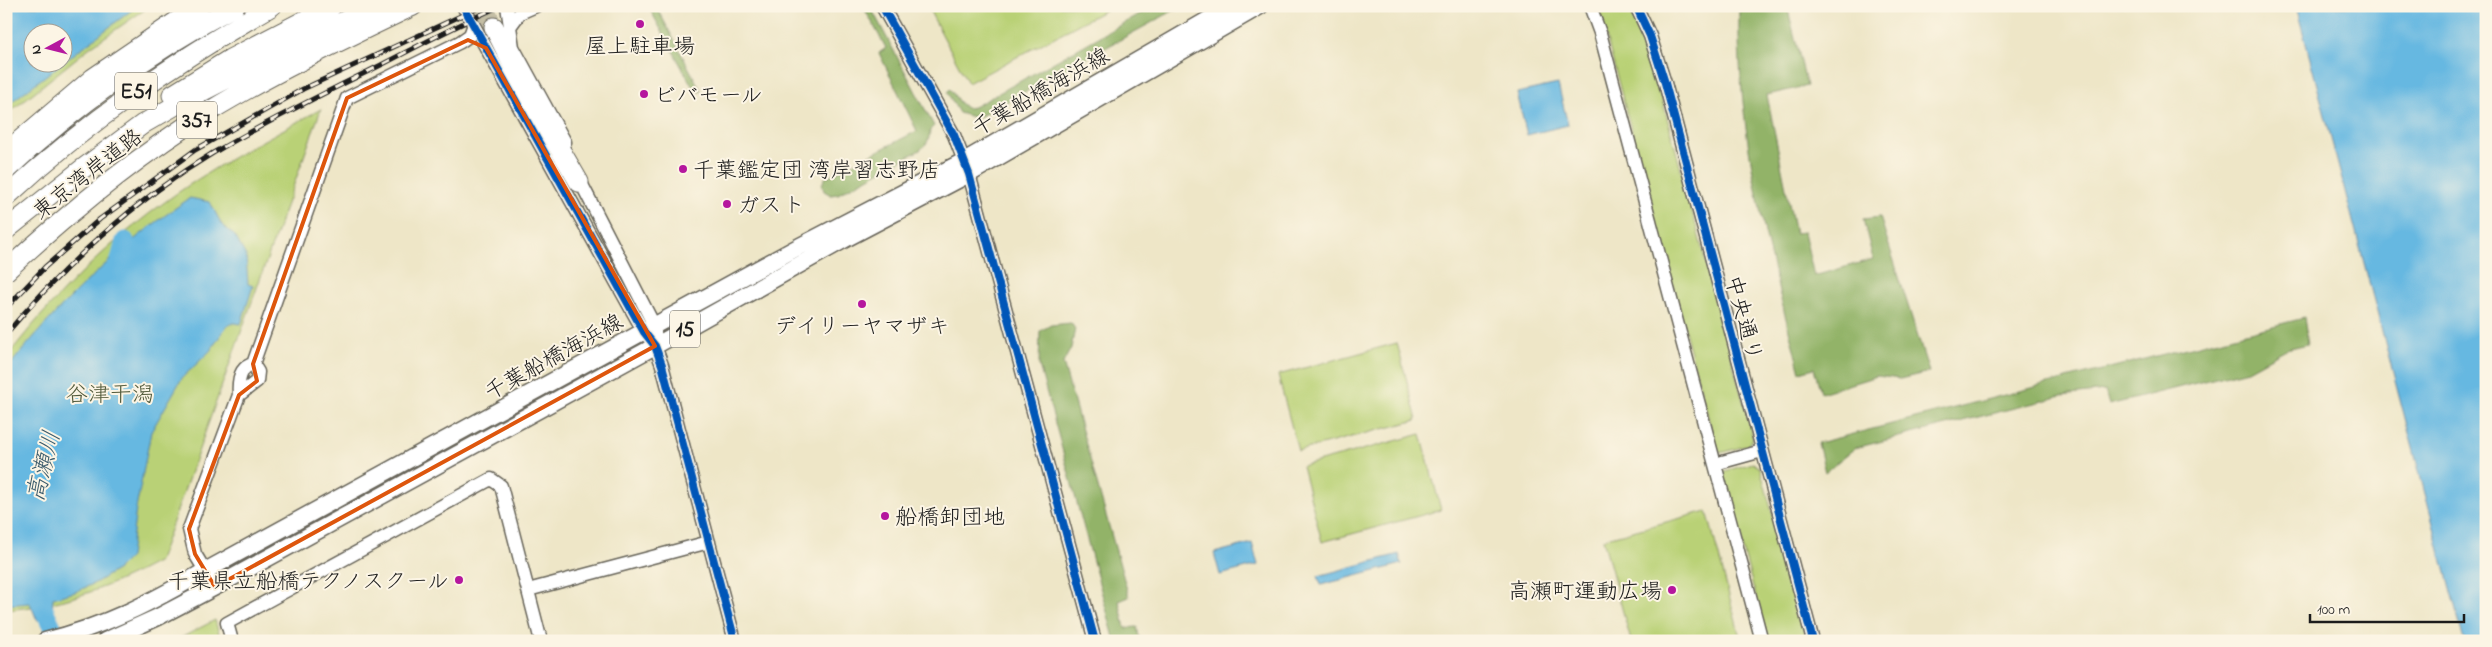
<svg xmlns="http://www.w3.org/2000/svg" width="2492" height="647" font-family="'Indie Flower','Klee One',sans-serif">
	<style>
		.green { fill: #b9d176; stroke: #6a7649; fill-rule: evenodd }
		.forest { fill: #92b367; stroke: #576842 }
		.water { fill: #66b8e1; stroke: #416a7e; fill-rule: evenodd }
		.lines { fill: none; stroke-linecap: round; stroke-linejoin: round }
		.river { stroke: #66b8e1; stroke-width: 19 }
		.highway-tunnel { stroke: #c4bea5; stroke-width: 19; stroke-dasharray: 19 9; stroke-linecap: butt }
		.minor-casing { stroke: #666358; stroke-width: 15 }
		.major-casing { stroke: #666358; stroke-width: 19 }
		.highway-casing { stroke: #666358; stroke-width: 21 }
		.minor { stroke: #fff; stroke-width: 12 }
		.major { stroke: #fff; stroke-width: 16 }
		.highway { stroke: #fff; stroke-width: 19 }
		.rail-casing { stroke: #1c1c1c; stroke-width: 5 }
		.rail { stroke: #fcf5e5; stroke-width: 3; stroke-dasharray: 9; stroke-linecap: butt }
		.cycleway-casing { stroke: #fcf5e5; stroke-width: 11 }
		.cycleway { stroke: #0057b8; stroke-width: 8 }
		.marked { fill: none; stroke: #de560d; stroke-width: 4; stroke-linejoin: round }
		.poi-dot { fill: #b5179e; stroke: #fcf5e5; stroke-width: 2 }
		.labels { text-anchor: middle; stroke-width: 4; stroke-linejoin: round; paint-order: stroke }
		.shield { fill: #fcf5e5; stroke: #5f5d58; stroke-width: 1 }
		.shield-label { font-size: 21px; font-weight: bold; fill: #1c1c1c }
		.poi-label { font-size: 22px; fill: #1c1c1c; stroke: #fcf5e5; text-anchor: start }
		.street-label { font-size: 22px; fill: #1c1c1c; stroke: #fcf5e5 }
		.park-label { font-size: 22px; fill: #535b3c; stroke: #fcf5e5 }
		.water-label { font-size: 24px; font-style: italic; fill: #3a5a6b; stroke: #fcf5e5 }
	</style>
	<rect width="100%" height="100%" fill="#fcf5e5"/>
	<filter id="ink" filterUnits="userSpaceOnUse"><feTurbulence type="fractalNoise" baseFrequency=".02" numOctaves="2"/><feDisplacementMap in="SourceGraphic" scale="10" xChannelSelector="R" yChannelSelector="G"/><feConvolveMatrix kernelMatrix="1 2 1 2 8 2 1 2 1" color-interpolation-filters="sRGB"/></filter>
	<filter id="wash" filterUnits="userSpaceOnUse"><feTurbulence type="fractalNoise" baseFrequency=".0096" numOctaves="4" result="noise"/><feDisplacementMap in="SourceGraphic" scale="20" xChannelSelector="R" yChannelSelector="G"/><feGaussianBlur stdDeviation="1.12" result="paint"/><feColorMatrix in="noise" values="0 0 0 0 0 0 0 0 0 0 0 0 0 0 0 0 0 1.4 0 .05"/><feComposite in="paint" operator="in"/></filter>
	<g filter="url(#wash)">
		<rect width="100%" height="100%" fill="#eee6c7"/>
		<!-- green -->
		<path class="green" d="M6,6H150L89,48L6,115ZM32,32H62V62H32Z
			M927,6H1113L968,83Z
			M1598,6H1627L1643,38L1654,69L1753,438L1748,445L1725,452H1720L1715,443Z
			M321,109L159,561C109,588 63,605 6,610V358C49,302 102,249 158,207C208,169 266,139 321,109Z
			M1397,343L1417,420L1298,451L1278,375Z
			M1421,434L1441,510L1322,542L1302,466Z
			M1753,463L1760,468L1807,641H1768L1724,480L1725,471Z
			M1707,511L1741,641H1631L1603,539Z
			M215,620L221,641H175Z"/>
		<!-- forest -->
		<path class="forest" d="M648,6H656L701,91L696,93Z
			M863,6H870L934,126L930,130C929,140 928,143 920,150L838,194L831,195L824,191L822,184L825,178L917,131L879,53L886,48Z
			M1154,6H1182L977,118L959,113L947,92L950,89L959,102L966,108L974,107Z
			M1739,6H1787L1807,86L1767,95L1795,233L1804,232L1814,276L1873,259L1863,219L1880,217L1929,372L1900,379L1877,376L1821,393L1814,368L1800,372C1768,251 1736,133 1739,6Z
			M2304,318L2308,344L2286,349L2248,370L2109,405L2105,391L2062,396L1855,448L1825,472L1818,443Z
			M1071,323L1075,329L1071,348L1063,363L1129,597L1119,601L1125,628L1137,627L1140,641H1115L1039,365L1040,331L1051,325Z"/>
		<!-- water -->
		<path class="water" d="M6,6H137L6,106ZM32,32H62V62H32Z
			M2296,6H2486V641H2464Z
			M1558,84L1568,125L1527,135L1517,93Z
			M190,198L210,202L222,225L235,236L246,256L248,284L253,286L241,324L233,323L226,327L210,351L182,378L151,432L136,509L130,557L118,569L95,583L75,592L53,598L52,617L37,620L30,603L6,605V370C59,304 120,245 190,198Z
			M1252,543L1258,565L1220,575L1214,553Z
			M1399,554L1402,564L1321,585L1318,576Z"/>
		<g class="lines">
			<!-- river -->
			<path class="river" d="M116,275L125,241
				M37,595L59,641"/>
		</g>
	</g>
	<g filter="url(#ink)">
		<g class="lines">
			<!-- highway-tunnel -->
			<path class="highway-tunnel" d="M483,6L494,27"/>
			<defs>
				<path id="minor" d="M463,6L644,332L655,346L662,365L735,641
					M507,6L513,47L565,142
					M882,6L954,135L969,174L1095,641
					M1590,6L1600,33L1762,641
					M1636,6L1650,36L1665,83L1813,641
					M509,28L520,13L536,6
					M577,175L655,327V334
					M253,364L347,98L460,42L470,35L473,27
					M253,364L258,372L257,381L239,395C238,383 239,367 253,364Z
					M1715,464L1762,451
					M215,587L195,554L189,529L239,395
					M528,590L709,542
					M232,641L227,623L491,479L501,486L541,641"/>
				<path id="major" d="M45,641C106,626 152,602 205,571L800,246L964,161L1232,6
					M105,641L158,617L215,587L655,346L847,238L969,174L1260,6"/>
				<path id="highway" d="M494,27L525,89L579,182
					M172,95L230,59L332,6
					M6,152L93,78L199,6
					M6,170C75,106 152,51 235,6
					M6,197C88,121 175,62 272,6
					M6,230L81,170L143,124L176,105L297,43L376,6
					M6,271C68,213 136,157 208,112C274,72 344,39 413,6"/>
			</defs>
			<!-- minor casing -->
			<use href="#minor" class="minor-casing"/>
			<!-- major casing -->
			<use href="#major" class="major-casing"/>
			<!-- highway casing -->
			<use href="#highway" class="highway-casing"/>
			<!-- minor -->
			<use href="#minor" class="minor"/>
			<!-- major -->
			<use href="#major" class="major"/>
			<!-- highway -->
			<use href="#highway" class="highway"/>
			<defs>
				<path id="rail" d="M6,308L45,267L100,219L195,150L303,89L482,6
					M6,334C64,265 136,199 213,153C268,121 324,93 381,65C420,45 459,24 500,6"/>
			</defs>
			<!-- rail casing -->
			<use href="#rail" class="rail-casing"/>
			<!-- rail -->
			<use href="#rail" class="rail"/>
			<defs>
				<path id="cycleway" d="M463,6L644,332L655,346L662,365L735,641
					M882,6L954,135L969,174L1095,641
					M1636,6L1650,36L1665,83L1813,641"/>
			</defs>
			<!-- cycleway casing -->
			<use href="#cycleway" class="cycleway-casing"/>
			<!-- cycleway -->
			<use href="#cycleway" class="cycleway"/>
		</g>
	</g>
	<!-- marked area -->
	<path class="marked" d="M468,40L486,48L655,346L215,587L195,554L189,529L239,395L257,381L253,364L347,98Z"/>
	<!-- markers -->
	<g class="poi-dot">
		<circle cx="640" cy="24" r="5"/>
		<circle cx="644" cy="94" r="5"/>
		<circle cx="683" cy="169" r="5"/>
		<circle cx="727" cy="204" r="5"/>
		<circle cx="862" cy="304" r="5"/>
		<circle cx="885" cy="516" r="5"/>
		<circle cx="459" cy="580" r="5"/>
		<circle cx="1672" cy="590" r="5"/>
	</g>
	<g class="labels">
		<!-- shield labels -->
		<g class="shield">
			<rect x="115" y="72.5" width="42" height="37" rx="4"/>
			<rect x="177" y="101.5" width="40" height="37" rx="4"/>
			<rect x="670" y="310.5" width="30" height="37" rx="4"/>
		</g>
		<g class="shield-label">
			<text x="136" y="98">E51</text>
			<text x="197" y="127">357</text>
			<text x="685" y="336">15</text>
		</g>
		<!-- poi labels -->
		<g class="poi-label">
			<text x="640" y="53" text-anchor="middle">屋上駐車場</text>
			<text x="654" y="102">ビバモール</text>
			<text x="693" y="177">千葉鑑定団 湾岸習志野店</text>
			<text x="737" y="212">ガスト</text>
			<text x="862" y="333" text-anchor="middle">デイリーヤマザキ</text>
			<text x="895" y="524">船橋卸団地</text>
			<text x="449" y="588" text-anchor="end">千葉県立船橋テクノスクール</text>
			<text x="1662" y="598" text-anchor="end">高瀬町運動広場</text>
		</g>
		<!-- street labels -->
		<g class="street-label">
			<text transform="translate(1040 91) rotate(-30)" y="8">千葉船橋海浜線</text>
			<text transform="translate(87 173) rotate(-38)" y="8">東京湾岸道路</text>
			<text transform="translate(1745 318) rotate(75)" y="8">中央通り</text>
			<text transform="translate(553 356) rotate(-29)" y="8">千葉船橋海浜線</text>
		</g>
		<!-- park labels -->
		<g class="park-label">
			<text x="110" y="401">谷津干潟</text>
		</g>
		<!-- water labels -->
		<g class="water-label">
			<text transform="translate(43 466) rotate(-76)" y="8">高瀬川</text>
		</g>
	</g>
	<!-- margin -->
	<rect width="2492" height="647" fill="none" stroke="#fcf5e5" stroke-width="25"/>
	<!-- north arrow -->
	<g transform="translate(48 48) rotate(263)"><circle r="24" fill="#fcf5e5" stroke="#a29e95"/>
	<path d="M0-4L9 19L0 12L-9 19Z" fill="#b5179e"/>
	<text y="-8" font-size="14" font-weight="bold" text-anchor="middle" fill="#1c1c1c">N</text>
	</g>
	<!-- scale -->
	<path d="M2310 614v8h154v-8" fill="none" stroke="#1c1c1c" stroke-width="2.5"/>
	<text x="2317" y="614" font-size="15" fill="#1c1c1c" stroke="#fcf5e5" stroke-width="4" paint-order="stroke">100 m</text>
</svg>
